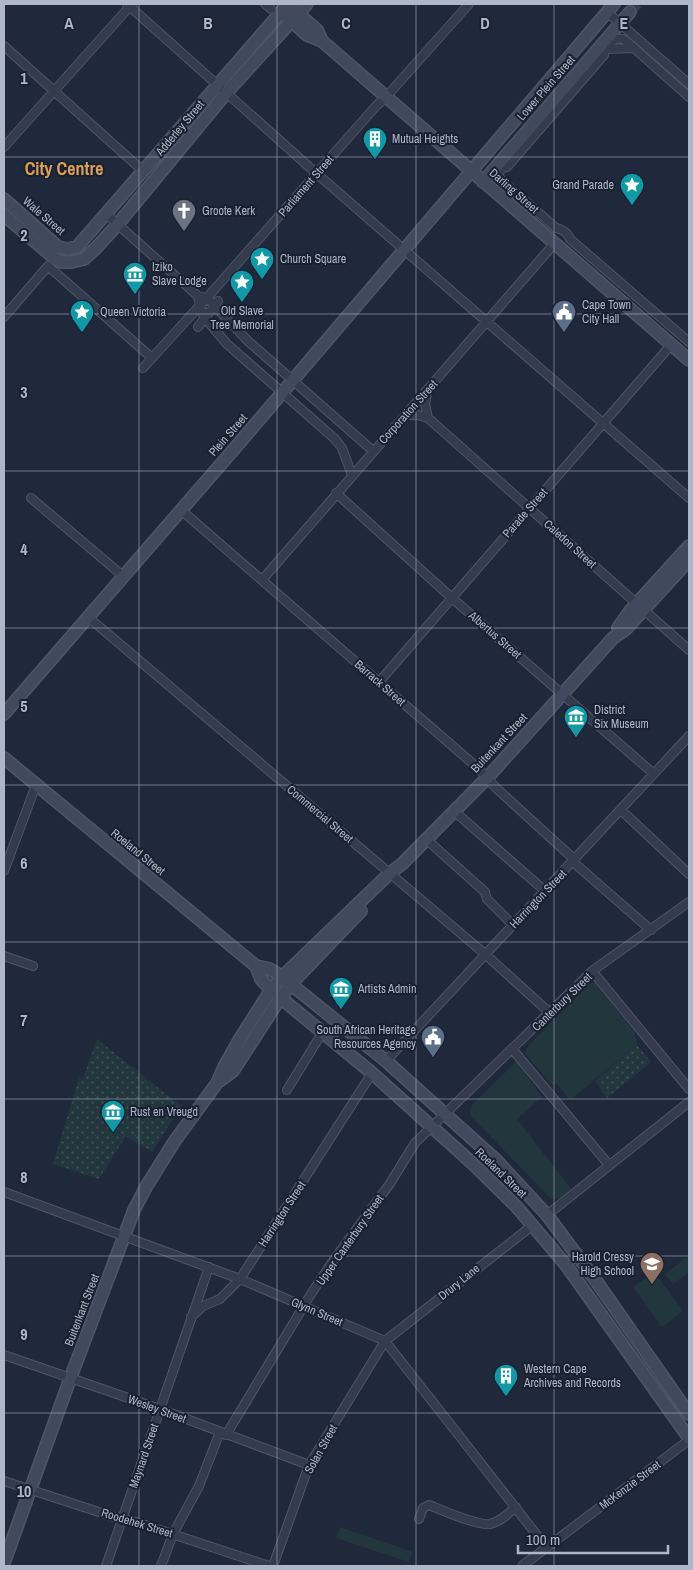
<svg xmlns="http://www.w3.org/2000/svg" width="693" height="1570" font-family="'Archivo Narrow',sans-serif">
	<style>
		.grass { fill: #22373d }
		.garden { fill: url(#garden-dots) }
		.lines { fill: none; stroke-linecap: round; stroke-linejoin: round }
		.secondary-tunnel { stroke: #353e51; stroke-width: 11; stroke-dasharray: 11 5.5; stroke-linecap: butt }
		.street-casing { stroke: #4e5666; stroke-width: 10 }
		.secondary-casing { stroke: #4e5666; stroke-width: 14 }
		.street { stroke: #343b4c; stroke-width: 8 }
		.secondary { stroke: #41495f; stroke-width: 11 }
		.grid { fill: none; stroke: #aeb6c8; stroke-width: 1; stroke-opacity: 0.55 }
		.labels { text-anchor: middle; stroke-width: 4; stroke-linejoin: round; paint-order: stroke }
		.street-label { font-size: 12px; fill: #aeb6c8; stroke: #192030 }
		.poi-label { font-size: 12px; fill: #aeb6c8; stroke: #192030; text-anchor: start }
		.district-label { font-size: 18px; font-weight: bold; fill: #dd9e55; stroke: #192030 }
		.grid-label { font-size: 16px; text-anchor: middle; font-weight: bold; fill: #aeb6c8; stroke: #192030; stroke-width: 4; stroke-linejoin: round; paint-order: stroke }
	</style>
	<defs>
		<pattern id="garden-dots" width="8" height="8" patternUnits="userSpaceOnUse" patternTransform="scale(1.25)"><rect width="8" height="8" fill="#22373d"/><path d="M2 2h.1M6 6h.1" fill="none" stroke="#405258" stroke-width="1.8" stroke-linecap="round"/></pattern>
	</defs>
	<rect width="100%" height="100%" fill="#20293c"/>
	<!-- grass -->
	<path class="grass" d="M591,983H595L634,1031L637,1045L570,1100L557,1084L552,1085L525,1053L529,1045Z
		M517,1061L542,1097L517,1119L571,1189C564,1195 559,1201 550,1198L472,1117L470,1111L472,1105Z
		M686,1258L689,1261V1272L673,1284L665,1274Z
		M654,1272L683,1311L662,1327L633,1287Z
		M340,1527L413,1552L409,1562L336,1538Z"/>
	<!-- garden -->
	<path class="garden" d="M97,1039L181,1106L152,1152L126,1136L99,1179L53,1164L79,1078L83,1079Z
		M637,1045L651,1062L607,1098L595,1081Z"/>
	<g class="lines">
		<!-- secondary-tunnel -->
		<path class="secondary-tunnel" d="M630,12L637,4"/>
		<defs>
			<path id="street" d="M127,4L316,173L689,498
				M265,4L271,9
				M607,12L689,84
				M4,46L143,171
				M605,49L634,48
				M689,97L625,40C615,35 610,43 604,50V55L507,167L502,168L498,174L501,180L556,228C562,229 568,233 570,239L689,342
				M4,147L132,4
				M106,214L198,296L202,297
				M198,296L200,306L204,317L227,344L335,439L342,448L352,475
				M207,298L248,341L373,451
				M4,317L48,266L152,358
				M198,327L218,301
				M143,368L213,291L376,106L386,97L469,4
				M427,393L425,404L428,418
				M407,415H418L428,418L689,650
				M336,493L452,598L654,774
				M31,498L123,576
				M181,510L479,769L495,787L575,860
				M262,580L554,244
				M88,617L485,954L550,1013
				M379,682L671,345
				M621,810L689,874
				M454,811L545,891
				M426,839L485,892L487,899L513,925
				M573,862L651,930
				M4,871L36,785
				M4,956L33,966
				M592,971L689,1089
				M513,1050L609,1165
				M386,1061L689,736
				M287,1090L322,1033
				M4,1192L240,1279L385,1341L547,1548
				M547,1215L689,1102
				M191,1317L203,1306L220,1299L240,1279L372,1073
				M4,1355L160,1409L309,1465
				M226,1435L311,1294L333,1261L389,1185L415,1143L592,971L689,902
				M4,1481L114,1517L130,1520L269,1566
				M419,1519L423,1508L429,1505C442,1510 477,1526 490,1524C500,1522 509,1513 516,1507
				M106,1566L209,1267
				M161,1566L173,1534L199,1486L220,1432
				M273,1566L309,1465L385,1341L533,1225
				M522,1566L689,1440"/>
			<path id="secondary" d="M287,4L317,30L322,41L689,360
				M286,16L307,35L322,41
				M483,182L630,12
				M4,199L58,247L67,249L77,247L288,4
				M4,215L53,257L61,262H71L84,259L95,249L118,224L227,92L307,4
				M618,628L630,611L689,546
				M4,714L235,448L614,4
				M4,758L256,966L270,969L282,977L386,1061L446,1115L495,1159L547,1215L594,1278L689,1414
				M256,966L261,979L271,990L372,1073L472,1163L516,1206L566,1265L689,1438
				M218,1082L233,1071L275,1006L291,984L361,911
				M4,1563L70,1379L134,1210L146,1187L174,1142L217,1083L224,1067L241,1037L271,990L282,977L390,873L402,864L487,778L613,638L626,629L689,560"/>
		</defs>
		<!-- street casing -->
		<use href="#street" class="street-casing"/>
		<!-- secondary casing -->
		<use href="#secondary" class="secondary-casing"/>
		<!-- street -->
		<use href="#street" class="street"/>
		<!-- secondary -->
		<use href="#secondary" class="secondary"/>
	</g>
	<!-- grid -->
	<path class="grid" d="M139,4V1566M277,4V1566M416,4V1566M554,4V1566M4,157H689M4,314H689M4,471H689M4,628H689M4,785H689M4,942H689M4,1099H689M4,1256H689M4,1413H689"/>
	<!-- icons -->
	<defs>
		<symbol id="building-pin" viewBox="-11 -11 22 30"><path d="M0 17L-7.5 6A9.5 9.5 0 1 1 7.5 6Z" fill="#0f9aa8" stroke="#192030"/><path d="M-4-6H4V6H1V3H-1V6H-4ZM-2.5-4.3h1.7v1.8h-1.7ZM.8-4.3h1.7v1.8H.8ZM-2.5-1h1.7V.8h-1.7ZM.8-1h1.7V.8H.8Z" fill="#fff"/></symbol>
		<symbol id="sight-pin" viewBox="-11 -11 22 30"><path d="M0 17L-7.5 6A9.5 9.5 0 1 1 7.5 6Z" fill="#0f9aa8" stroke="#192030"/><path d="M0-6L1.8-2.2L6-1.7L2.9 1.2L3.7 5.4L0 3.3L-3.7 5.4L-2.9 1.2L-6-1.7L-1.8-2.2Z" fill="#fff"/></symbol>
		<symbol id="church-pin" viewBox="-11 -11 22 30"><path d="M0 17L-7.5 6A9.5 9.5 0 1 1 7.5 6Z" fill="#6b7280" stroke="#192030"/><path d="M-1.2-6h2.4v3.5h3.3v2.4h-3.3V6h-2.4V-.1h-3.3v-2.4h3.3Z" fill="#fff"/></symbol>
		<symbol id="museum-pin" viewBox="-11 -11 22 30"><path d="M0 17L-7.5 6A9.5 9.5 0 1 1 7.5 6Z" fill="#0f9aa8" stroke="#192030"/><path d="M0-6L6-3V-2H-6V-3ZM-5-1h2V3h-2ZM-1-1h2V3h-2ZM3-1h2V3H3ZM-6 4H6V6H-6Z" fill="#fff"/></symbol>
		<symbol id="civic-pin" viewBox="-11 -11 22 30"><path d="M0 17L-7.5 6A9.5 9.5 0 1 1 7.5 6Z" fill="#5c6f8a" stroke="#192030"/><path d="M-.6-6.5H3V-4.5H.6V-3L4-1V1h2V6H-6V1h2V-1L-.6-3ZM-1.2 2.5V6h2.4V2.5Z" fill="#fff"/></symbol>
		<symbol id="school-pin" viewBox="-11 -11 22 30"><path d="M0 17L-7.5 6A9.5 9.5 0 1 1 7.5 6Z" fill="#8d6e63" stroke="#192030"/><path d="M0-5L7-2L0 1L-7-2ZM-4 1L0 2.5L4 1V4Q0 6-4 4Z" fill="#fff"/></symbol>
	</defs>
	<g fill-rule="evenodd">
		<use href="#building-pin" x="361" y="125" width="28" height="38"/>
		<use href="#sight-pin" x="618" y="171" width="28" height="38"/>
		<use href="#church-pin" x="170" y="197" width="28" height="38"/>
		<use href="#sight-pin" x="248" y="245" width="28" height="38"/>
		<use href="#museum-pin" x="121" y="260" width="28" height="38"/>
		<use href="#sight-pin" x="228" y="268" width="28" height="38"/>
		<use href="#sight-pin" x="68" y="298" width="28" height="38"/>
		<use href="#civic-pin" x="550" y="298" width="28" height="38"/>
		<use href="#museum-pin" x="562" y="703" width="28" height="38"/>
		<use href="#museum-pin" x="327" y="975" width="28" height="38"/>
		<use href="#civic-pin" x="419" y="1023" width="28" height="38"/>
		<use href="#museum-pin" x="99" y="1098" width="28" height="38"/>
		<use href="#school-pin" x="638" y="1250" width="28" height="38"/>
		<use href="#building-pin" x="492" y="1362" width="28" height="38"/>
	</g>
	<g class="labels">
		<!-- street labels -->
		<g class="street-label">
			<text transform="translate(546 88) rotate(-49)" y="4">Lower Plein Street</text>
			<text transform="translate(180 128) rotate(-50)" y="4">Adderley Street</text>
			<text transform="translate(306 186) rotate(-49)" y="4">Parliament Street</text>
			<text transform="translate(514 191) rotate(41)" y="4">Darling Street</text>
			<text transform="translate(44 216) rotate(41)" y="4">Wale Street</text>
			<text transform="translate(408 412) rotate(-48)" y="4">Corporation Street</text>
			<text transform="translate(228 435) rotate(-49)" y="4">Plein Street</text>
			<text transform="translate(525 513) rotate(-49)" y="4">Parade Street</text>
			<text transform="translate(570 544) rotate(42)" y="4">Caledon Street</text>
			<text transform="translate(495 635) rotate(41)" y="4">Albertus Street</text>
			<text transform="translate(380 683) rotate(41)" y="4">Barrack Street</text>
			<text transform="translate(499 743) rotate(-47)" y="4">Buitenkant Street</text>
			<text transform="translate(320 814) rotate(40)" y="4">Commercial Street</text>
			<text transform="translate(138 852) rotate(39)" y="4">Roeland Street</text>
			<text transform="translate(538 899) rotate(-46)" y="4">Harrington Street</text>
			<text transform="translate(562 1002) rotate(-44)" y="4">Canterbury Street</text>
			<text transform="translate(501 1173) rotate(44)" y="4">Roeland Street</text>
			<text transform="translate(282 1214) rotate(-57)" y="4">Harrington Street</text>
			<text transform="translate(350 1240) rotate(-55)" y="4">Upper Canterbury Street</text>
			<text transform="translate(459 1282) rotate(-39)" y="4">Drury Lane</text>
			<text transform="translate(82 1310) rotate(-69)" y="4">Buitenkant Street</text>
			<text transform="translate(317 1312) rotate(23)" y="4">Glynn Street</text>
			<text transform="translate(157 1409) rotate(20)" y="4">Wesley Street</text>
			<text transform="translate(321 1449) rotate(-61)" y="4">Solan Street</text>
			<text transform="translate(144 1456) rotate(-71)" y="4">Maynard Street</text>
			<text transform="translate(630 1485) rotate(-37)" y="4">McKenzie Street</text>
			<text transform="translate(137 1523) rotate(17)" y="4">Roodehek Street</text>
		</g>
		<!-- poi labels -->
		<g class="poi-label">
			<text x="392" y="143">Mutual Heights</text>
			<text x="614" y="189" text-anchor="end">Grand Parade</text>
			<text x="202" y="215">Groote Kerk</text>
			<text x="280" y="263">Church Square</text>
			<text x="152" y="271">Iziko<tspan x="152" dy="14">Slave Lodge</tspan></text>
			<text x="582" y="309">Cape Town<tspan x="582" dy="14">City Hall</tspan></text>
			<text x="242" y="315" text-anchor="middle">Old Slave<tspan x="242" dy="14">Tree Memorial</tspan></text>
			<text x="100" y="316">Queen Victoria</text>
			<text x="594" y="714">District<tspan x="594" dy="14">Six Museum</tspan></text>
			<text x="358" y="993">Artists Admin</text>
			<text x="416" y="1034" text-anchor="end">South African Heritage<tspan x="416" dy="14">Resources Agency</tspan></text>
			<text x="130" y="1116">Rust en Vreugd</text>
			<text x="634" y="1261" text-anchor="end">Harold Cressy<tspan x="634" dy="14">High School</tspan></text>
			<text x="524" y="1373">Western Cape<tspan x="524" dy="14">Archives and Records</tspan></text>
		</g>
		<!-- district labels -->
		<g class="district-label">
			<text x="64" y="175">City Centre</text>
		</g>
	</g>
	<g class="grid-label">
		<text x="69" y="29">A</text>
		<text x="208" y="29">B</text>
		<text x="346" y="29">C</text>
		<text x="485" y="29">D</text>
		<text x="624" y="29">E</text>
		<text x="24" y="84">1</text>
		<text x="24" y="241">2</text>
		<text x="24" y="398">3</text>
		<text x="24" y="555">4</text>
		<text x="24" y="712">5</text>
		<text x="24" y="869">6</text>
		<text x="24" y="1026">7</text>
		<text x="24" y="1183">8</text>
		<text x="24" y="1340">9</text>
		<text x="24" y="1497">10</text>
	</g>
	<!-- border -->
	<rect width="693" height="1570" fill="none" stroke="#aeb6c8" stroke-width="10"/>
	<!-- scale -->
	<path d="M518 1545v8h150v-8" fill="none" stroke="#aeb6c8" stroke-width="2.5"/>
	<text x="526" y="1545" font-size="15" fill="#aeb6c8" stroke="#192030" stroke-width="4" paint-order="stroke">100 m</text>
</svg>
